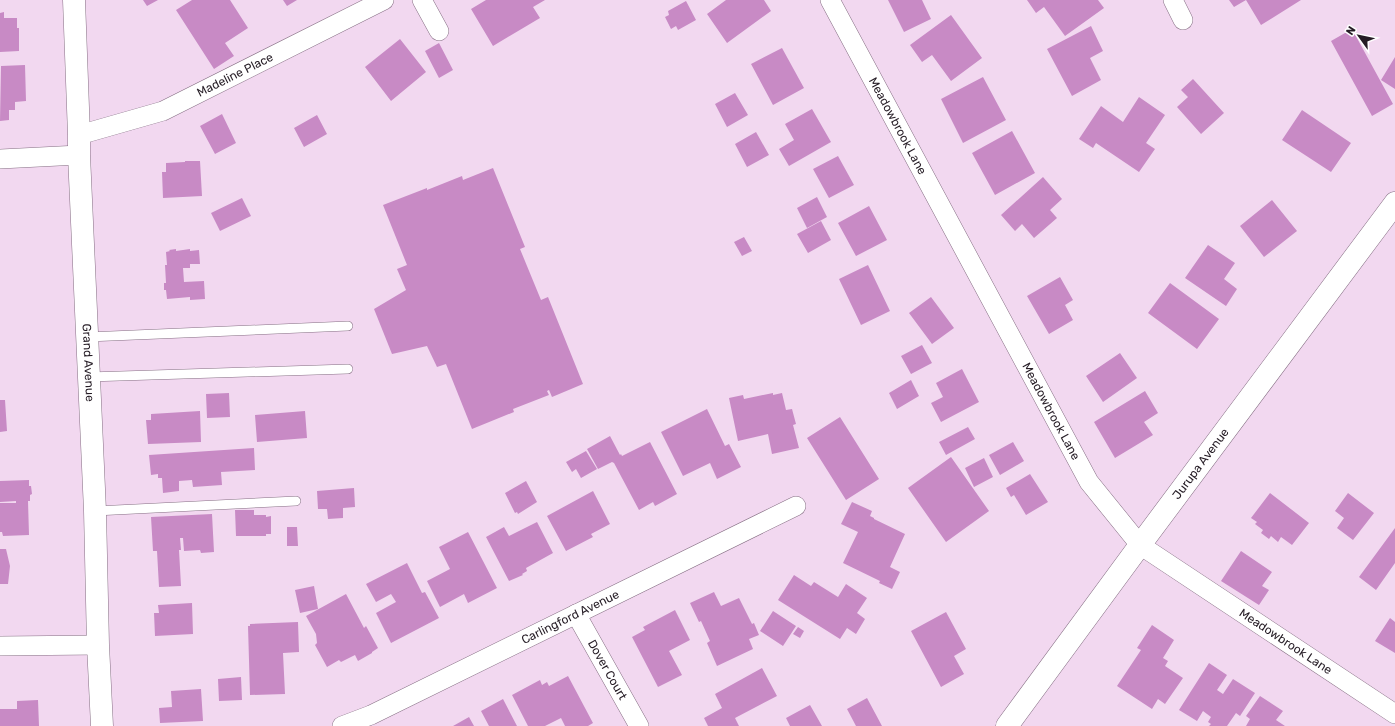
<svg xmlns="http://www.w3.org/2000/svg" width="1395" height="726" font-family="Rubik,sans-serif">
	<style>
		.building { fill: #c88ac5 }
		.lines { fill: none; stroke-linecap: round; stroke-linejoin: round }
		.lane-casing { stroke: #866f84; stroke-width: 10 }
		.street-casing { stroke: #866f84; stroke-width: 20 }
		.secondary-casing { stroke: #866f84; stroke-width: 23 }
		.lane { stroke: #fff; stroke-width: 9 }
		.street { stroke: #fff; stroke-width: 19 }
		.secondary { stroke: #fff; stroke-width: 22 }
		.labels { text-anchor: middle; stroke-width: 3; stroke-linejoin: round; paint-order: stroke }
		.street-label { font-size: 12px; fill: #251c25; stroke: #fff }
	</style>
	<rect width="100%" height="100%" fill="#f2d8f0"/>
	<!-- building -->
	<path class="building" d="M143,0H158L147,6Z
		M192,0H230L248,28L225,43L234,56L214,69L176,10Z
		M283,0H297L287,6Z
		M486,0H545L533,7L540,18L493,46L471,9Z
		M726,0H764L771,11L727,43L707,14Z
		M888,0H922L931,19L904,32Z
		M1027,0H1098L1104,8L1065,36L1044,7L1036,13Z
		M1229,0H1246L1234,7Z
		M1246,0H1301L1261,25Z
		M686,1L696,20L678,30L676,26L671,29L665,17L669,15L668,11Z
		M4,12V18H17V28H19V51L0,52V13Z
		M951,15L982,58L951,81L932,55L922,62L910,45Z
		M1091,26L1103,51L1090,58L1101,80L1072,96L1047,49Z
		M1352,29L1393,104L1372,116L1331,41Z
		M400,39L426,72L391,101L365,67Z
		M439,43L453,70L439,78L425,51Z
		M782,48L804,88L773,105L751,64Z
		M1395,57V89L1381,80Z
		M25,65L26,101L15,102V110H9V120L0,121L1,66Z
		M983,77L1006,120L963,143L941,99Z
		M1193,79L1224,113L1201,134L1177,107L1188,97L1181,90Z
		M735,93L748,115L727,127L715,104Z
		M1139,97L1165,115L1146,143L1155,149L1139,172L1096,143L1093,148L1079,139L1101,106L1123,122Z
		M812,109L831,142L789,166L779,149L794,140L785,124Z
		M1302,110L1351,143L1331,172L1282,140Z
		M222,114L236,143L215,154L200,126Z
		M317,115L327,134L304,147L294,128Z
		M1012,131L1035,173L995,195L972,153Z
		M756,132L769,155L747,167L735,144Z
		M838,156L854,185L829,198L813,169Z
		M185,161H200L202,196L163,198L162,172H166V163L185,162Z
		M493,168L525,247L520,249L541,300L548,297L583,384L552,397L549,390L547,391L549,395L513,409L514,412L472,429L446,364L437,367L427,346L392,354L374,309L406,290L397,269L407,265L383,205L427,188V190L462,176L463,180Z
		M1043,177L1062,199L1050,210L1057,218L1034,238L1022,224L1015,231L1001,215Z
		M817,197L827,217L807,228L797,208Z
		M242,198L251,216L220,231L211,213Z
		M1272,200L1297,231L1264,257L1240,226Z
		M869,206L887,240L856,256L838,223Z
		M821,221L831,240L808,253L797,234Z
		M744,237L752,251L742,256L734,242Z
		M1208,245L1235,263L1224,279L1237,289L1226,306L1185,278Z
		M176,249V251L190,249V251L199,250L200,264H190V268H183L184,282L204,281L205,299L190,300V297L167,299L166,290H164V283H166L165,265H167L166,252L170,251L169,250Z
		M868,265L890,311L861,325L839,279Z
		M1060,277L1073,300L1065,305L1073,320L1049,334L1027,296Z
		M1170,283L1219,319L1197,349L1148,313Z
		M931,297L954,328L932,344L909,313Z
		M922,345L932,363L911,374L901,356Z
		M1120,353L1137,378L1103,402L1086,376Z
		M962,369L979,402L941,422L931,403L943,397L936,383Z
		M911,380L919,396L897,409L889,393Z
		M1145,391L1158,413L1144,422L1153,435L1115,458L1094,422Z
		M229,393L230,417L207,418L206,394Z
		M773,393V395L782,393L786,410L792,409L796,424L793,425L799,448L772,454L768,434L738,441L729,398L743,395L744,399Z
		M0,400H5L7,431L0,432Z
		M707,409L725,446L729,444L741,467L717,479L710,463L683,476L661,432Z
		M200,411L201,442L148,444L146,420H151V414Z
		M305,411L307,438L257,442L255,415Z
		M840,417L879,479L846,500L807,438Z
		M968,427L975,439L946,455L939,442Z
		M610,436L620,455L621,454L622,456L650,442L677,494L655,506L653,502L639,510L614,463L612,462L598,469L587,449Z
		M1013,442L1024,461L1000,475L989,455Z
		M254,448L255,470L221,472L222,485L193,487L192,480L179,481V491L163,493L162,478H158V474L151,475L149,455Z
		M586,451L597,469L581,478L576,469L572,472L566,462Z
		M951,457L989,511L946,542L908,488Z
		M984,458L993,477L974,487L965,468Z
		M1030,474L1048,502L1026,515L1014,495L1011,497L1006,488Z
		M29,480V486H31L32,494L30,495V501H28L29,535L3,536L2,532H0V503H16V501L0,502V481Z
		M526,481L537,502L518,514L517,512L515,513L505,493Z
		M354,488L355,507L343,508V518L328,519L327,509H318L317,491Z
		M593,491L610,524L591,534L593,537L566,551L547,516Z
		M1270,493L1309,523L1292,545L1281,537L1278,542L1271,536L1269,539L1261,533L1263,530L1255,524L1257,522L1251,518Z
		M1348,493L1374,513L1353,540L1337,528L1344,518L1335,511Z
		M852,502L872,511L870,516L874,518V519L905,534L890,567L900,572L892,589L879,583L880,581L843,563L858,532L841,524Z
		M235,510H254V515H266V517L271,516V534H266V536H236Z
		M212,514L214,552L201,553L200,550L184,551L183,538H180L181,550H179L181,586L159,587L157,551H153L151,517Z
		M537,522L553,553L526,568L527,571L522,574L523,575L509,581L486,537L504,527L509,536Z
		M287,527H297L298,546H287Z
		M1395,528V563L1376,590L1359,577Z
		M468,532L497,588L468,603L464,594L440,607L427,581L450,569L439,547Z
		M0,549H6L10,566L8,584H0Z
		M1241,551L1272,572L1262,586L1269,590L1259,605L1221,581Z
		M407,563L422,593L425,592L439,618L391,643L376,613L396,602L391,594L376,602L366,584Z
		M794,575L811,586L814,582L838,597L846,584L867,598L857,613L865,619L856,634L847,628L840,639L778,600Z
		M314,586L318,609L300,613L295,590Z
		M714,592L721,606L739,598L752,624L754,623L759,635L749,639L753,649L717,666L707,643L710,641L701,621L699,622L690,603Z
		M346,594L364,628L366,626L378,648L372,652V653L358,661L355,655L341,662L339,660L327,667L315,645L317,643L316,634L306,616Z
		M192,603L193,634L155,636L154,613H159L158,605Z
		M675,610L690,640L669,651L682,675L658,687L632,637L645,630L643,627Z
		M773,611L796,626L783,646L760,631Z
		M946,612L966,649L954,656L964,674L941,687L911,631Z
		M1390,618L1395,622V653L1375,641Z
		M298,622L299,652L283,653L285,694L250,695L248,626H250V624Z
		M1152,625L1174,640L1163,658L1168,661L1165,666L1183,678L1165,704L1158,699L1152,709L1117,686L1141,650L1137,648Z
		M798,627L804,631L800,638L793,634Z
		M1209,663L1227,675L1217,690L1223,694L1233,679L1255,693L1240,716L1236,713L1227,726H1209L1211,724L1208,722L1211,717L1203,711L1197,721L1179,710Z
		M762,668L777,696L735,718L739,726H708L704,718L722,708L715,694Z
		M568,676L593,723L588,726H565L561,718L545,726H528L512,695L540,680L542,685L547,682L549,686Z
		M241,677L242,700L219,701L218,679Z
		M201,689L203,721L160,723L159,708L172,707L171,691Z
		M1260,696L1283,711L1276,720L1285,726H1246L1250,719L1246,716Z
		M867,698L882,726H856L847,709Z
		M503,699L517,726H489L481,711Z
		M38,700L39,726H0V709H17V701Z
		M810,705L822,726H790L786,718Z
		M469,717L474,726H453Z"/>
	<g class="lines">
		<defs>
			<path id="lane" d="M87,337L348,326
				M88,377L348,369
				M95,511L296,501"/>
			<g id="street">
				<path d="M422,0L439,31"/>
				<path id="s1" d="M830,0L1089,482L1140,545L1395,714"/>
				<path d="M1173,0L1183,20"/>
				<path id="s2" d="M79,135L163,111L384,0"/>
				<path d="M0,159L79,155"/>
				<path id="s3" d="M576,614L639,726"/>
				<path d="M0,646L98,645"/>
				<path id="s4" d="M342,726L371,715L796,506"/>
			</g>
			<g id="secondary">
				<path id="s5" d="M74,0L79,135V155L95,511L98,645L102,726"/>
				<path id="s6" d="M1007,726L1140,545L1395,203"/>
			</g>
		</defs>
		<!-- lane casing -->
		<use href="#lane" class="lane-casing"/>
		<!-- street casing -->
		<use href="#street" class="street-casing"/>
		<!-- secondary casing -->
		<use href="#secondary" class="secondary-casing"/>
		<!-- lane -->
		<use href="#lane" class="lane"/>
		<!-- street -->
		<use href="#street" class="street"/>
		<!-- secondary -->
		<use href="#secondary" class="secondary"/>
	</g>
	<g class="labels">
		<!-- street labels -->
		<g class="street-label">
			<text dy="4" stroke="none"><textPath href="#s2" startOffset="168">Madeline Place</textPath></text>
			<text dy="4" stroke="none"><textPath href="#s1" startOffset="143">Meadowbrook Lane</textPath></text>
			<text dy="4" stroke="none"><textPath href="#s5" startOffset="363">Grand Avenue</textPath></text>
			<text dy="4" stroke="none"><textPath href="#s1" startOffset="467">Meadowbrook Lane</textPath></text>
			<text dy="4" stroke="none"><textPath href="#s6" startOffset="326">Jurupa Avenue</textPath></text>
			<text dy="4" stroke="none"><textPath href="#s4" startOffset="253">Carlingford Avenue</textPath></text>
			<text dy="4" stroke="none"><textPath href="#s1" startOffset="803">Meadowbrook Lane</textPath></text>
			<text dy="4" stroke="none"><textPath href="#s3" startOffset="64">Dover Court</textPath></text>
		</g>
	</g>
	<!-- north arrow -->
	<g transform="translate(1359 36) rotate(303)" stroke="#ffffff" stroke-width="3" paint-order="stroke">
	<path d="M0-3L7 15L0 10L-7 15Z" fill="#251c25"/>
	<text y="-6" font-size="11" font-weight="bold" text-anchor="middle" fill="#251c25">N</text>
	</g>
</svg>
